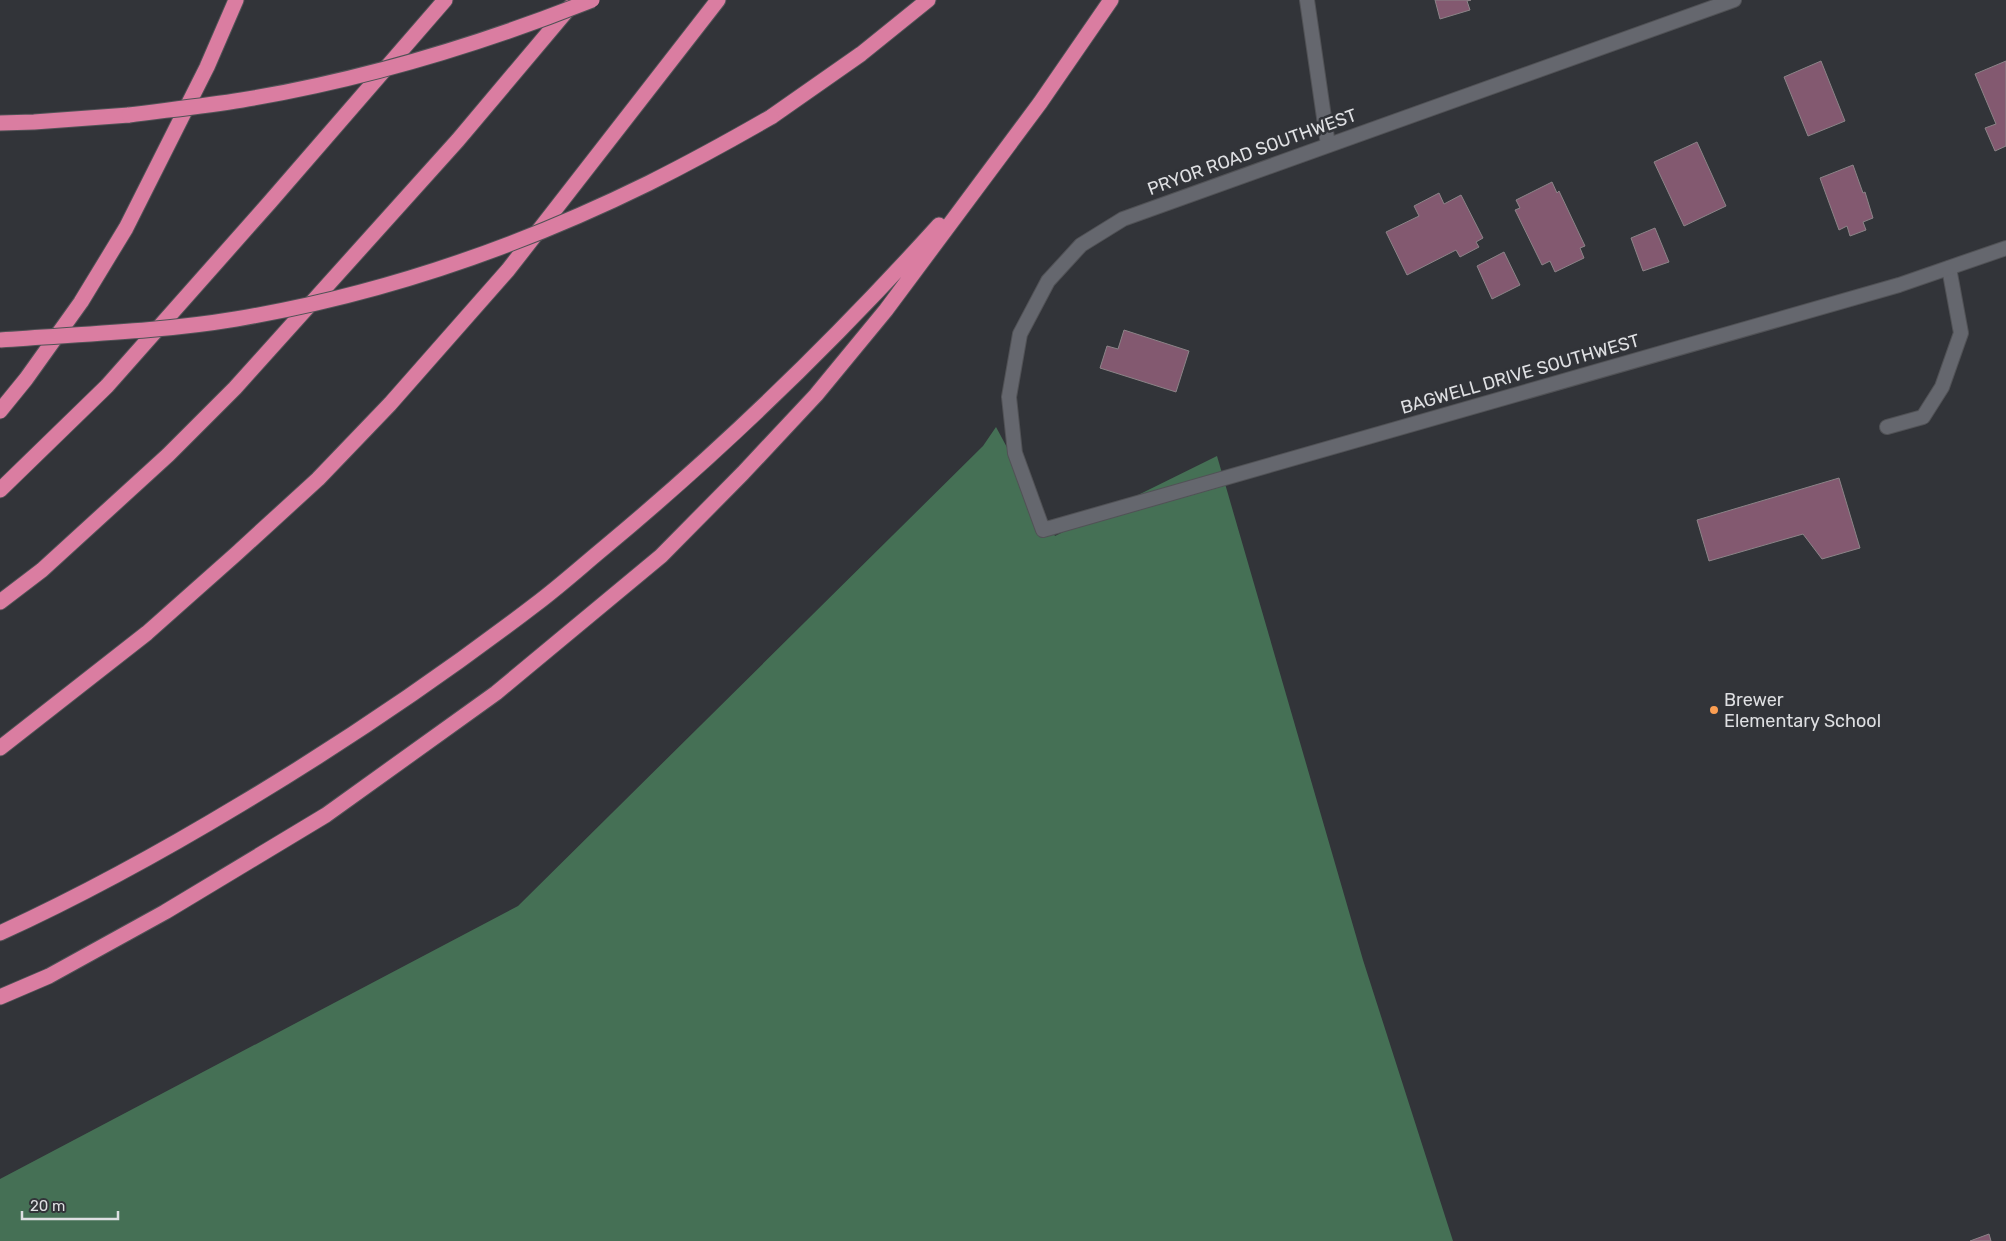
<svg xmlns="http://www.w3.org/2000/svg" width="2006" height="1241" font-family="Rubik,sans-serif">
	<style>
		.forest { fill: #457055 }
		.building { fill: #835970; stroke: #8c8488 }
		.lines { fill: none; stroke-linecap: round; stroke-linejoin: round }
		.service-casing { stroke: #515256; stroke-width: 16 }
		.minor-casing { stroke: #515256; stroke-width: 16 }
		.motorway-casing { stroke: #515256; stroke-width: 17 }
		.service { stroke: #65676e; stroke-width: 14 }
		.minor { stroke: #65676e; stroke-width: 14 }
		.motorway { stroke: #da7da1; stroke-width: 15 }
		.motorway-bridge-casing { stroke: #515256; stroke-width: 17; stroke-linecap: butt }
		.motorway-bridge { stroke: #da7da1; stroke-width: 15 }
		.poi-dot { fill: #fb9e52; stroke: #323439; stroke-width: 2 }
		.labels { text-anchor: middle; stroke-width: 5; stroke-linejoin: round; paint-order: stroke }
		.street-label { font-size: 18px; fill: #dedfe2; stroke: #323439 }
		.poi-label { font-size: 18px; fill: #dedfe2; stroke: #323439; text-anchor: start }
	</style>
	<rect width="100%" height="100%" fill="#323439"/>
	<!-- forest -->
	<path class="forest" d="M996,427L1055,536L1217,456L1363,960L1453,1241H0V1179L518,906L983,446Z"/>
	<!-- building -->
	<path class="building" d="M1435,0H1471L1467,1L1470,10L1440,19Z
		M1821,61L1845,121L1808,136L1784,77Z
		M2006,61V146L1995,151L1985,128L1996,124L1975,74Z
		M1697,142L1726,206L1684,226L1654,162Z
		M1853,165L1863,193L1865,192L1873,218L1863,222L1866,230L1850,236L1847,226L1839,230L1820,178Z
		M1552,182L1557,193L1559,191L1585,246L1580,248L1584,258L1555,272L1550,261L1542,265L1515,210L1520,208L1516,200Z
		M1439,193L1444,204L1461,195L1483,238L1476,242L1479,247L1460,257L1456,250L1407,275L1386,232L1419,216L1414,206Z
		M1655,228L1669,262L1643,271L1631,238Z
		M1504,252L1520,285L1492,299L1477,266Z
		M1124,330L1189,351L1176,392L1100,368L1107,346L1118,349Z
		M1839,478L1860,548L1822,559L1803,534L1709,561L1697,520Z
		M1989,1234L1991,1241H1970Z"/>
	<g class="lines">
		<defs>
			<path id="service" d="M1887,427L1923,417L1942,387L1961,333L1949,268"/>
			<path id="minor" d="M1307,0L1328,145
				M1734,0L1123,219L1081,245L1048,281L1020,334L1009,397L1015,453L1043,530L1899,285L2006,248"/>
			<path id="motorway" d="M771,117L861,54L928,0
				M0,123L34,122L129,115
				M0,411L26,379L81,302L126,228L207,67L236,0
				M0,490L107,386L270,202L445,0
				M0,602L42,570L168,455L235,388L458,140L570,7
				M0,748L147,633L236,554L318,479L390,404L508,270L718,0
				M0,933C83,895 163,851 241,804C343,743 442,676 536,604C560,586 582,566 605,547C724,448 835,340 939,225
				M0,997L49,976L165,912L326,815L496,693L661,556L743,473L816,395L886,310L1040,103L1111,0"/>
		</defs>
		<!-- service casing -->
		<use href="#service" class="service-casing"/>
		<!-- minor casing -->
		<use href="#minor" class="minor-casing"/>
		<!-- motorway casing -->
		<use href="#motorway" class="motorway-casing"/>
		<!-- service -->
		<use href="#service" class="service"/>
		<!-- minor -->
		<use href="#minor" class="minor"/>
		<!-- motorway -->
		<use href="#motorway" class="motorway"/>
		<defs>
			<path id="motorway-bridge" d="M129,115C167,110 205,106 242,100C362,80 479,45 592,0
				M0,340C78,334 158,332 236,319C379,295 519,247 649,183C691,162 731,140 771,117"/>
		</defs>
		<!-- motorway-bridge casing -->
		<use href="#motorway-bridge" class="motorway-bridge-casing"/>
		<!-- motorway-bridge -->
		<use href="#motorway-bridge" class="motorway-bridge"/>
	</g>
	<!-- markers -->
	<circle class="poi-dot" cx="1714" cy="710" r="5"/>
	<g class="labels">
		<!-- street labels -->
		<g class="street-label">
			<text transform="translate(1252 152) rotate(-20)" y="6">PRYOR ROAD SOUTHWEST</text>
			<text transform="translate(1520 374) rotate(-16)" y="6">BAGWELL DRIVE SOUTHWEST</text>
		</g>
		<!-- poi labels -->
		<g class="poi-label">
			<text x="1724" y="706">Brewer<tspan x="1724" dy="21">Elementary School</tspan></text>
		</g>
	</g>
	<!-- scale -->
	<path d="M22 1211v8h96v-8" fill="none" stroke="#dedfe2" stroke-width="2.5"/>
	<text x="30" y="1211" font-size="15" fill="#dedfe2" stroke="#323439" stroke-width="4" paint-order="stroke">20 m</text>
</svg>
